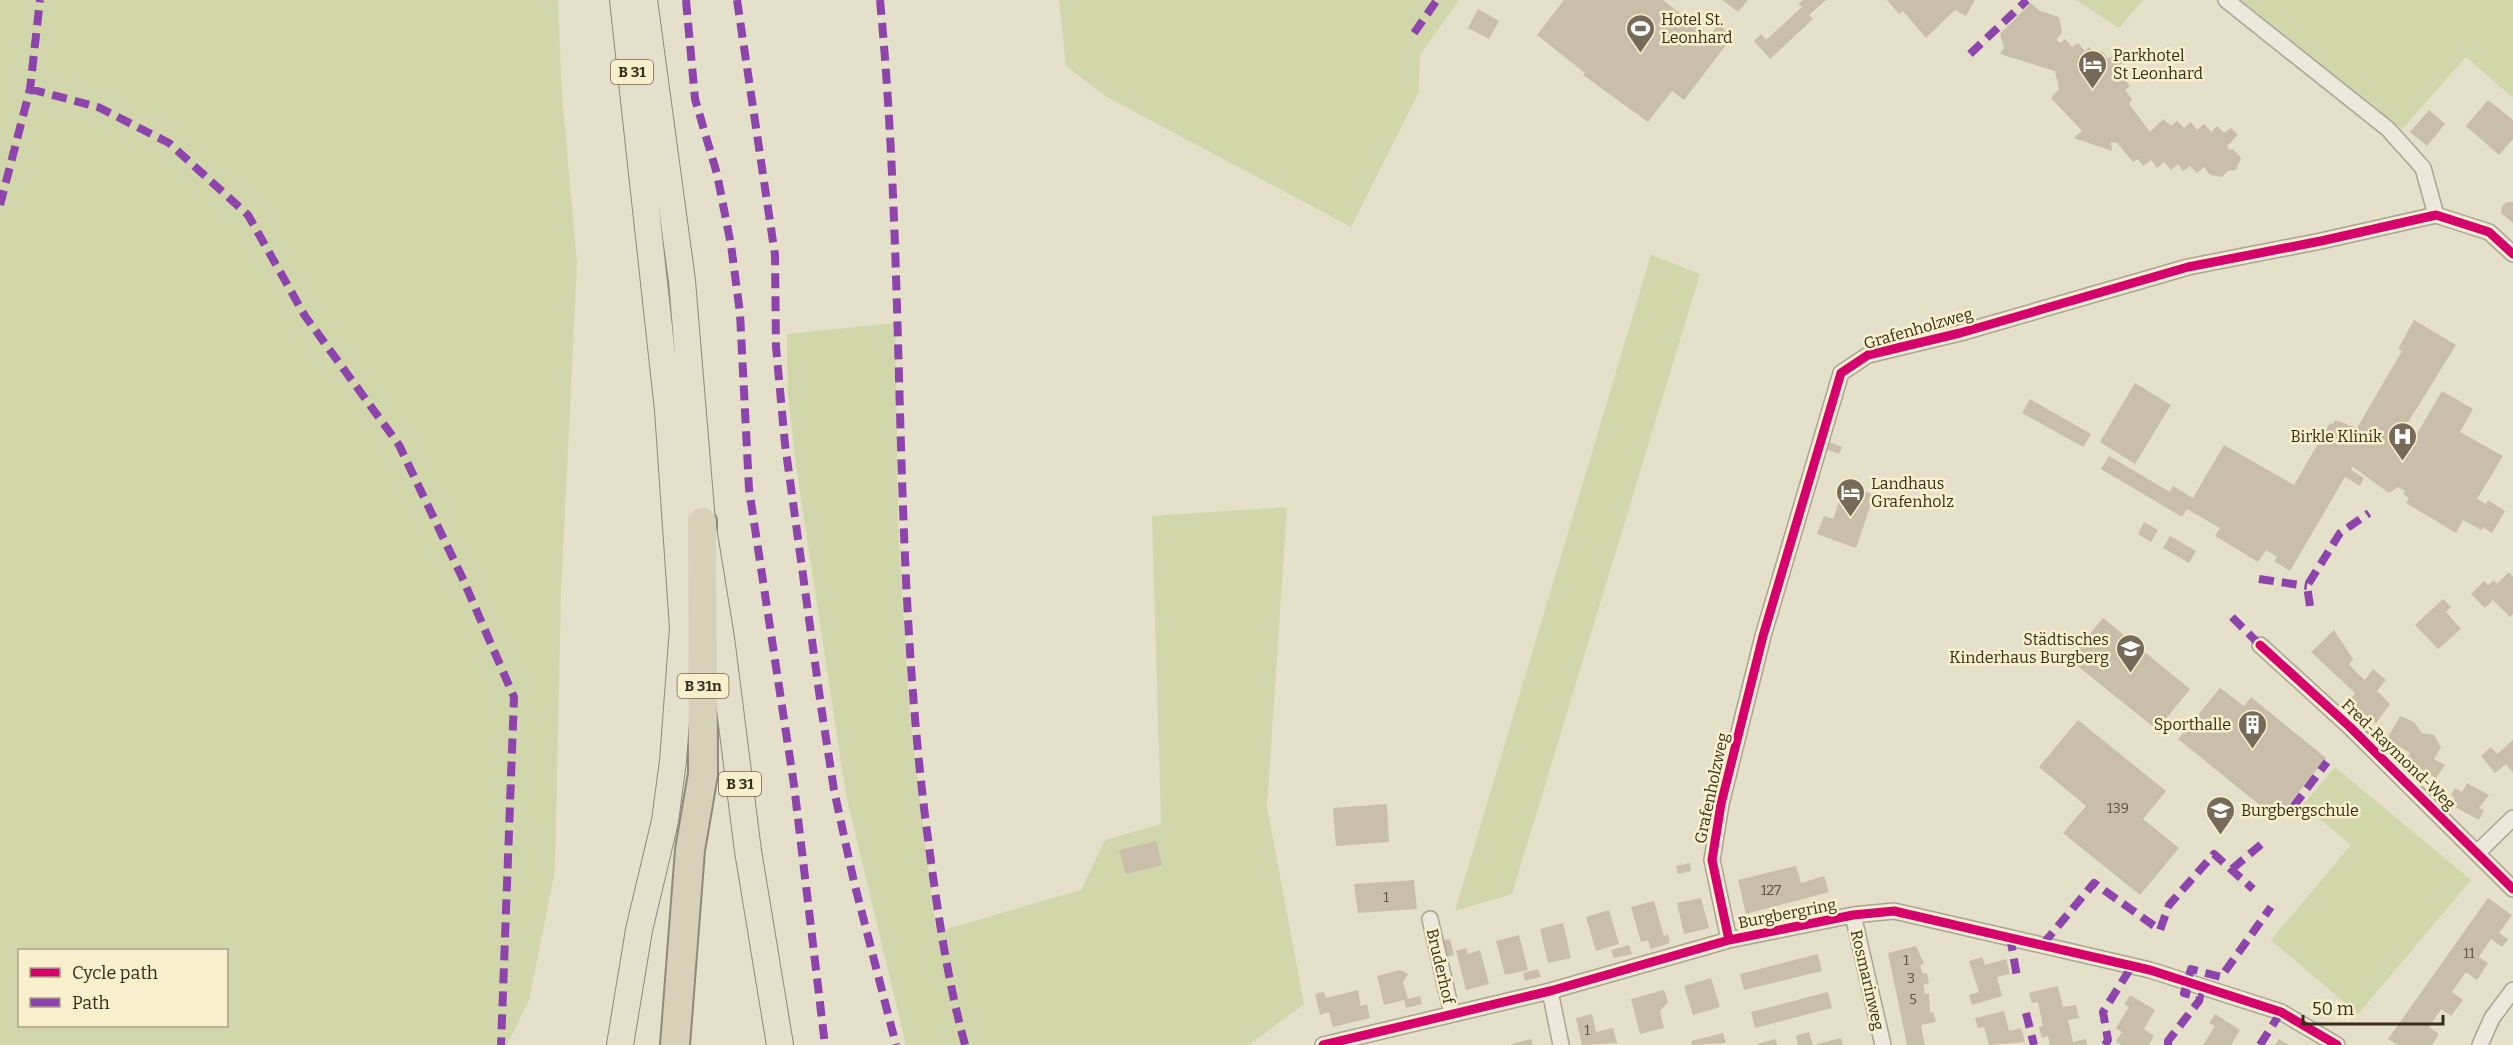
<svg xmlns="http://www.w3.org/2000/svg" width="2513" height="1045" font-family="Bitter,serif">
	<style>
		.green { fill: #d1d7aa; fill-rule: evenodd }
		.building { fill: #c9beaa }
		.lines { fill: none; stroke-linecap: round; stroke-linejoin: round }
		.street-casing { stroke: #aaa493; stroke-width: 18 }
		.primary-casing { stroke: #8f897a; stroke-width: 28 }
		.highway-casing { stroke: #8f897a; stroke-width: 32 }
		.street { stroke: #ece8db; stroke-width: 15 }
		.primary { stroke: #e4e0cc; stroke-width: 26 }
		.highway { stroke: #d8d0b9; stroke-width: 28 }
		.quiet { stroke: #8e44ad; stroke-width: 8; stroke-dasharray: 15 8; stroke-linecap: butt }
		.cycleway-casing { stroke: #f8f0cd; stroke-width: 13 }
		.cycleway { stroke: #d6006c; stroke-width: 9 }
		.labels { text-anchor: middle; stroke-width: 5; stroke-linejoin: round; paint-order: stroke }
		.number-label { font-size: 14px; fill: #5c503f }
		.shield { fill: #f8f0cd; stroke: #726750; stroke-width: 1.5 }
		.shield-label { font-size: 15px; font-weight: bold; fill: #382c1b }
		.poi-label { font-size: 16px; fill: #382c1b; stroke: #f8f0cd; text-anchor: start }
		.street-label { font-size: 16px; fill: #382c1b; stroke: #f8f0cd }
	</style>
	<rect width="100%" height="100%" fill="#e5e0c9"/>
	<!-- green -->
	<path class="green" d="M0,0H558L562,94L577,263L561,593L555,870L529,1000L507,1045H0ZM20,950H226V1026H20Z
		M1059,0H1459L1420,55L1419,92L1351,227L1105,96L1066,66Z
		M2076,0H2143L2119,28Z
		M2241,0H2513V98L2466,57L2402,129Z
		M1651,255L1700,274L1512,894L1455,911Z
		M895,323L898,524L910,718L936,932L1081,890L1105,840L1161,824L1152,516L1287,507L1267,807L1304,1004L1249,1045H906L846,795L796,466L788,394L787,334Z
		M2335,767L2471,880L2358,1014L2271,940L2351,845L2303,805Z"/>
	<!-- building -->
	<path class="building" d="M1564,0H1663L1709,36L1718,25L1733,36L1684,100L1672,91L1648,122L1583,75L1585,73L1537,35Z
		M1722,0H1748L1738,12Z
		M1803,0H1826L1809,15L1813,19L1770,59L1754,41L1761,34L1766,40L1802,7L1798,4Z
		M1887,0H1975L1966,16L1955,10L1926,38L1903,11L1899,14Z
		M2031,3L2040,11L2059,17L2062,32L2056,40L2061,43L2065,39L2072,47L2078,43L2085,51L2089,47L2096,54L2102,51L2108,59L2117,53L2124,61L2120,65L2127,73L2123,77L2130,86L2125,90L2132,99L2129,104L2150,132L2163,119L2171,126L2177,121L2184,128L2191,122L2197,130L2204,124L2211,132L2217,126L2224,133L2231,128L2238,135L2227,146L2229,150L2233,149L2241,158L2236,170L2228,171L2222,177L2210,175L2204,167L2197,173L2190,166L2183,171L2178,164L2171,170L2164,162L2157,168L2151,160L2143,166L2138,159L2133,162L2117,143L2111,142L2112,151L2074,138L2082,131L2051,98L2059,89L2055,71L2000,54L2004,48L2000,34Z
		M1478,9L1499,21L1489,39L1468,28Z
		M2488,100L2513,120V139L2499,155L2466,126Z
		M2429,110L2445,124L2427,146L2410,132Z
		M2507,202H2513V223L2501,213L2502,206Z
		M2414,320L2456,345L2402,432L2414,439L2442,391L2473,409L2460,432L2503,456L2477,499L2486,504L2488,500L2505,511L2492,533L2483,527L2481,530L2463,520L2456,533L2406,503L2409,498L2403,494L2405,491L2398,487L2389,493L2353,467L2351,470L2364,478L2360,486L2345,477L2290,571L2274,561L2277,557L2266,550L2258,562L2215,536L2220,528L2187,509L2182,517L2101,469L2109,456L2170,492L2173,486L2193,498L2224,445L2294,485L2330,423L2333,424L2335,420L2357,428L2402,351L2398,349Z
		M2135,383L2171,405L2135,464L2100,442Z
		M2030,399L2091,434L2083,447L2022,413Z
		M1829,442L1842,447L1839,454L1826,449Z
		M1845,485L1874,495L1856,548L1817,534L1824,516L1833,519Z
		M2144,522L2158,530L2151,542L2138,534Z
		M2170,536L2196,551L2189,563L2163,548Z
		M2509,572L2513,576V614L2510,617L2493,600L2485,608L2471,594L2484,581L2488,585L2494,580L2497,584Z
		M2443,599L2451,607L2446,612L2461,629L2438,649L2415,625Z
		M2103,618L2190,689L2157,730L2069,659Z
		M2334,630L2353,659L2349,664L2357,673L2365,680L2373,669L2386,680L2377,691L2390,704L2376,723L2348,702L2355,693L2311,652Z
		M2220,688L2244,706L2251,697L2326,758L2277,819L2178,739Z
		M2400,716L2414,722L2422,733L2434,735L2441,747L2434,759L2445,765L2436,778L2406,760L2410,753L2387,739Z
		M2078,720L2166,791L2143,819L2179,848L2140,895L2063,833L2086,806L2039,767Z
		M2513,740V773L2506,764L2495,773L2481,756L2491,747L2497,754Z
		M2467,783L2489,795L2479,808L2484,810L2479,820L2451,805L2455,798L2451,795L2455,788L2462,792Z
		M1387,804L1389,842L1336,846L1333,808Z
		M1156,841L1162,865L1126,874L1119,850Z
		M1690,863L1691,871L1678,874L1676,866Z
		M1796,866L1801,883L1824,876L1829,892L1746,914L1738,880Z
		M1414,880L1417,909L1358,913L1354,884Z
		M1701,898L1709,928L1684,934L1677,903Z
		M2488,898L2512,915L2499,933L2508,939L2502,947L2491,939L2479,957L2488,963L2477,980L2466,972L2452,992L2463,1000L2451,1016L2441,1009L2429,1027L2439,1034L2432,1045H2397L2388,1039Z
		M1654,901L1664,936L1668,934L1670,943L1651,949L1648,940L1641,942L1631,907Z
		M1609,910L1619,944L1596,951L1586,917Z
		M1563,923L1571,958L1548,963L1540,929Z
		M1519,935L1528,970L1505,975L1496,941Z
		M1450,939L1454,955L1446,957L1442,941Z
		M1629,945L1632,954L1614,958L1611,950Z
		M1916,946L1924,964L1920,965L1923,974L1927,973L1929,983L1923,985L1925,994L1929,993L1930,1013L1933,1012L1936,1022L1921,1025L1925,1045H1907L1888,953Z
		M1466,948L1468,954L1480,950L1489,984L1466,990L1456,951Z
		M1818,954L1822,971L1744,990L1740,974Z
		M1982,957L1985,965L2006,959L2010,974L1997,977L2002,996L1972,1005L1969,995L1979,992L1969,961Z
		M1538,969L1541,977L1525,981L1523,973Z
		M1400,970L1408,974L1403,982L1408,999L1420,996L1422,1004L1406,1008L1404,1000L1384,1005L1377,976Z
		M1711,978L1720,1007L1693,1015L1684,986Z
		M2058,986L2063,1007L2076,1005L2079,1018L2068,1020L2073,1042L2086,1039L2087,1045H2050L2048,1036L2042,1038L2039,1027L2043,1026L2038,1002L2032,1003L2029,993Z
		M1358,990L1361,1006L1367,1004L1370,1018L1333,1027L1329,1012L1320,1015L1315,994L1324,992L1326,998Z
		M1664,990L1668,1002L1660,1011L1664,1028L1640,1034L1631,999Z
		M1828,992L1832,1008L1755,1028L1751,1012Z
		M2130,995L2155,1010L2144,1029L2154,1036L2149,1045H2121L2116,1041L2122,1032L2116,1028L2129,1007L2124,1004Z
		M2004,1011L2009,1031L2021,1028L2025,1042L1989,1045L1984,1027L1978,1028L1975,1018Z
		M1592,1014L1596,1032L1613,1028L1617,1043L1582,1045L1576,1018Z
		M2215,1014L2240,1030L2231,1045H2203L2215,1026L2209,1023Z
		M1809,1032L1813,1045H1798L1796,1036Z
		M1723,1033L1726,1043L1692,1045L1691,1041Z
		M1841,1038L1843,1045H1817V1044Z
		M1531,1039L1533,1045H1511V1044Z
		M1776,1039L1777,1045H1758L1757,1044Z
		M2279,1039L2289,1045H2275Z"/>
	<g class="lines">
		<defs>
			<path id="street" d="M2226,0L2388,129L2423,168L2436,215
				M2260,645L2350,727L2513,889
				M2478,852L2513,818
				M1853,915L1883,1045
				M1430,919L1452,1014
				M1729,940L1712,860L1721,804L1763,636L1841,373L1868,355L1960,333L2188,267L2321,241L2436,215L2489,232L2513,254
				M1550,991L1561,1045
				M1323,1045L1550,991L1729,940L1853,915L1894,911L2150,970L2281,1012L2337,1045
				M2480,1045L2492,1018L2513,990"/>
			<path id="primary" d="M644,0L682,281L702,522L721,638L748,851L780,1045
				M620,1045L639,930L665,821L673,761L683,628L668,410L623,0"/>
			<path id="highway" d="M675,1045L690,850L703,774L702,522"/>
		</defs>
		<!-- street casing -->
		<use href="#street" class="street-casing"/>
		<!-- primary casing -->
		<use href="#primary" class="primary-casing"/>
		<!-- highway casing -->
		<use href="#highway" class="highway-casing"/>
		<!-- street -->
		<use href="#street" class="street"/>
		<!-- primary -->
		<use href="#primary" class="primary"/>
		<!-- highway -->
		<use href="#highway" class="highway"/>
		<!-- quiet -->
		<path class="quiet" d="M686,0L695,99L717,174L731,245L740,313L749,489L794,785L825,1045
			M737,0L775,255L776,347L785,444L821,706L834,790L854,882L896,1045
			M880,0C906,272 892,545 925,816C935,893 945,971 965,1045
			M1414,33L1437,0
			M1970,54L2027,0
			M30,89L98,107L169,143L248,215L305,316L399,445L462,577L514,697L501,1045
			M0,205L30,89L40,0
			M2259,579L2307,586
			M2310,606L2307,586L2340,533L2369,513
			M2232,617L2260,645
			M2293,807L2327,762
			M2232,869L2264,842
			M2010,936L2017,977
			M2043,944L2094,883L2160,930L2169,905L2214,854L2253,889
			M2026,1013L2034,1045
			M2105,1045L2108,1040L2103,1012L2132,966
			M2168,1045V1041L2199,1001L2200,997L2184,993L2191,969L2221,977L2271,907
			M2260,1045L2281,1012"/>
		<defs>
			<path id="cycleway" d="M2260,645L2350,727L2513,889
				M1729,940L1712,860L1721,804L1763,636L1841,373L1868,355L1960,333L2188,267L2321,241L2436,215L2489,232L2513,254
				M1323,1045L1550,991L1729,940L1853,915L1894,911L2150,970L2281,1012L2337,1045"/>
		</defs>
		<!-- cycleway casing -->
		<use href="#cycleway" class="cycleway-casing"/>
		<!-- cycleway -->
		<use href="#cycleway" class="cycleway"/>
	</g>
	<!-- icons -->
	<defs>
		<symbol id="stadium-pin" viewBox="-11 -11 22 30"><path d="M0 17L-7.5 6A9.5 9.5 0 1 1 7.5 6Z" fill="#756b58" stroke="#f8f0cd"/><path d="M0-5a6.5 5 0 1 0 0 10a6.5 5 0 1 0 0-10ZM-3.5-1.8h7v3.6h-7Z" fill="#fff"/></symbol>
		<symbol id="hotel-pin" viewBox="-11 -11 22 30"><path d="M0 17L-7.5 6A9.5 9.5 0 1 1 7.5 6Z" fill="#756b58" stroke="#f8f0cd"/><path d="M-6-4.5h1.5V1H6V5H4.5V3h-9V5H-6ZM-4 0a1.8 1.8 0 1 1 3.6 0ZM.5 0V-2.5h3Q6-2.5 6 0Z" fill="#fff"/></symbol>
		<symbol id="hospital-pin" viewBox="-11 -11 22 30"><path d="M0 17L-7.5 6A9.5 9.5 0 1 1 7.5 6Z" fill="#756b58" stroke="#f8f0cd"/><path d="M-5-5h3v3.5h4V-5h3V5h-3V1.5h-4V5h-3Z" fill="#fff"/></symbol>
		<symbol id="school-pin" viewBox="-11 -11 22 30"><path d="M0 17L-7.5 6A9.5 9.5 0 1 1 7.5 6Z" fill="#756b58" stroke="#f8f0cd"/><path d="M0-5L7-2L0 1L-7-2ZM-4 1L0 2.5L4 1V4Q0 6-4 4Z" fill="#fff"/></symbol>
		<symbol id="building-pin" viewBox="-11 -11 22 30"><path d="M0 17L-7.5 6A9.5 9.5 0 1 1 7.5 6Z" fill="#756b58" stroke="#f8f0cd"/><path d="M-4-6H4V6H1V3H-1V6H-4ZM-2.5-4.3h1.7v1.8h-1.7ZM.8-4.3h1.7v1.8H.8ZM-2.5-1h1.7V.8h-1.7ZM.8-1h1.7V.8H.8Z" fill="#fff"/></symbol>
	</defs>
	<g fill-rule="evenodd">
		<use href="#stadium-pin" x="1624" y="12" width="33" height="45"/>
		<use href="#hotel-pin" x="2076" y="48" width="33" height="45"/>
		<use href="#hospital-pin" x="2386" y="420" width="33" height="45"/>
		<use href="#hotel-pin" x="1834" y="476" width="33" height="45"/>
		<use href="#school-pin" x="2114" y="632" width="33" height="45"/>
		<use href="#building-pin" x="2236" y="708" width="33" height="45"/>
		<use href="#school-pin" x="2204" y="794" width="33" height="45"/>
	</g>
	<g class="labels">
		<!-- number labels -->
		<g class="number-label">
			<text x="2118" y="813">139</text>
			<text x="1771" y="895">127</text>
			<text x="1386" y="902">1</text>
			<text x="2469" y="958">11</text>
			<text x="1906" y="965">1</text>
			<text x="1911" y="983">3</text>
			<text x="1913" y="1004">5</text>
			<text x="1587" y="1035">1</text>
		</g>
		<!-- shield labels -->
		<g class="shield">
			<rect x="611" y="60" width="42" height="24" rx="4.5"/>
			<rect x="677.5" y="674" width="51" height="24" rx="4.5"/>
			<rect x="719" y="772" width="42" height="24" rx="4.5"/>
		</g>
		<g class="shield-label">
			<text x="632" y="77">B 31</text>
			<text x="703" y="691">B 31n</text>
			<text x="740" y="789">B 31</text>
		</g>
		<!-- poi labels -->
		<g class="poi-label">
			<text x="1661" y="25">Hotel St.<tspan x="1661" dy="18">Leonhard</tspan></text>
			<text x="2113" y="61">Parkhotel<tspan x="2113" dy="18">St Leonhard</tspan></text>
			<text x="2382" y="442" text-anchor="end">Birkle Klinik</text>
			<text x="1871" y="489">Landhaus<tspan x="1871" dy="18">Grafenholz</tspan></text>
			<text x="2109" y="645" text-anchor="end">Städtisches<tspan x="2109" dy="18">Kinderhaus Burgberg</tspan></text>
			<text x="2231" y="730" text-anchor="end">Sporthalle</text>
			<text x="2241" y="816">Burgbergschule</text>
		</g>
		<!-- street labels -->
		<g class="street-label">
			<text transform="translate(1918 328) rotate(-16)" y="6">Grafenholzweg</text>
			<text transform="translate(2399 754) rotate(44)" y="6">Fred-Raymond-Weg</text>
			<text transform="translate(1711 788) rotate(-78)" y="6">Grafenholzweg</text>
			<text transform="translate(1787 913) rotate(-11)" y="6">Burgbergring</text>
			<text transform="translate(1441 966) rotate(77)" y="6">Bruderhof</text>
			<text transform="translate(1868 980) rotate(77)" y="6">Rosmarinweg</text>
		</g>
	</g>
	<!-- legend -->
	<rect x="18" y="949" width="210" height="78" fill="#f8f0cd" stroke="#aba286" stroke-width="1.5"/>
	<rect x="30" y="968" width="30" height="9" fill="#d6006c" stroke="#aba286" stroke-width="1.5"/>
	<text x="72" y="979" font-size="18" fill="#382c1b">Cycle path</text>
	<rect x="30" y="998" width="30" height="9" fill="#8e44ad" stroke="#aba286" stroke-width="1.5"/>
	<text x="72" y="1009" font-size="18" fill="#382c1b">Path</text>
	<!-- scale -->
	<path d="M2303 1015v9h140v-9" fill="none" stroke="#382c1b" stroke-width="3"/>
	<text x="2312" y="1015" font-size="18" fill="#382c1b" stroke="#f8f0cd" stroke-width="4.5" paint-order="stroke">50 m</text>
</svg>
